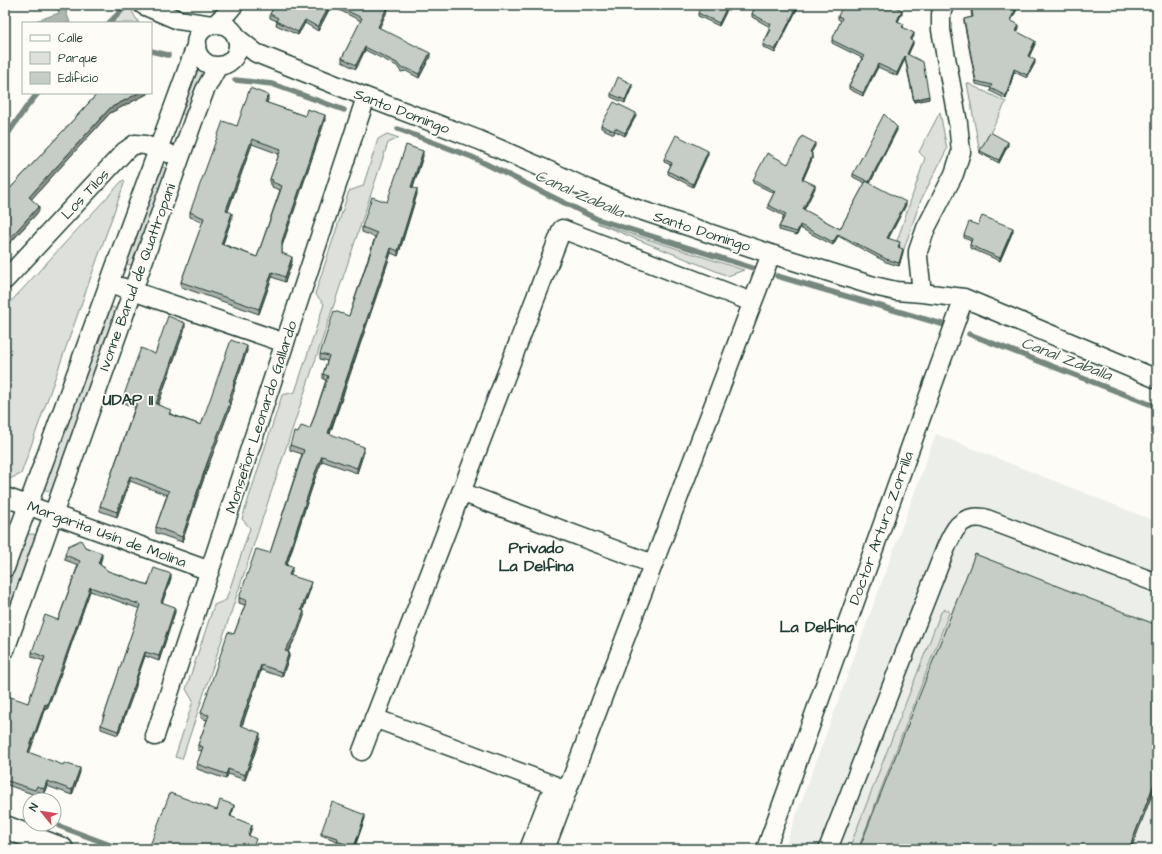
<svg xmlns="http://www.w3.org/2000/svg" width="1162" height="854" font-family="'Architects Daughter',sans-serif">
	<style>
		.built { fill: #eceee9 }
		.green { fill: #dde0db; stroke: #7e8e88 }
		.water { fill: #aeb8b1; stroke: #75877f }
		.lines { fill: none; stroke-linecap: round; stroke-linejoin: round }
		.stream { stroke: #75877f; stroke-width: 5.5 }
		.minor-casing { stroke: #1f3d34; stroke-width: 21 }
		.secondary-casing { stroke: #1f3d34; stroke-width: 25 }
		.minor { stroke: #fdfcf7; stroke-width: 18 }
		.secondary { stroke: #fdfcf7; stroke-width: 22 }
		.wall { fill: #aab0ab; stroke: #1f3d34; fill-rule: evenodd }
		.shaded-wall { fill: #8b908b; stroke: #1f3d34 }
		.building { fill: #c6cdc7; stroke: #1f3d34; fill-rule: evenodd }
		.labels { text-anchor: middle; stroke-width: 3.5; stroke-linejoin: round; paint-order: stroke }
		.street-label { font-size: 15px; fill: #1f3d34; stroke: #fdfcf7 }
		.water-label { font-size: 16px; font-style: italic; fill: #435c53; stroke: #fdfcf7 }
		.neighbourhood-label { font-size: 16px; font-weight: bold; fill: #1f3d34; stroke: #fdfcf7 }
	</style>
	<rect width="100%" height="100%" fill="#fdfcf7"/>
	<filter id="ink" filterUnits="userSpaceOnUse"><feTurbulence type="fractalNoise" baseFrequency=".025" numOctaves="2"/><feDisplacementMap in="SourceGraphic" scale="8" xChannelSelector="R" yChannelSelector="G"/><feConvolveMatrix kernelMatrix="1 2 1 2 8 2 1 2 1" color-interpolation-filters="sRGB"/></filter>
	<g filter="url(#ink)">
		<!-- built -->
		<path class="built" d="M936,434L1157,522V849H784Z"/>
		<!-- green -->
		<path class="green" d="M130,5L134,15L139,23H113Z
			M198,70H202L205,73L186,116L181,113V110Z
			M967,83L1006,102L980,153Z
			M940,112L947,149L920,202L903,252L898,250L896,244L925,158L919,152Z
			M387,134L399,138L388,143L182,759L175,757L193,701L186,689L214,605L226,600L250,528L242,519L282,395L295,392L324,304L315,294L349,191L363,186L378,139Z
			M160,167H164L167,170L134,264L129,265L126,263Z
			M123,180L125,181L21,474L7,480H5V308Z
			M597,223L744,270L728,276Z
			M113,307L117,310V313L52,490L47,491L44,487L46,482L110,308Z
			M29,534H34L36,537L5,626V596L27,536Z
			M945,609L949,611V613L858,849H849L941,612Z"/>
		<!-- water -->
		<path class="water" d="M62,5H64L70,23H30L59,13L57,7Z"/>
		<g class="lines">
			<!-- stream -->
			<path class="stream" d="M109,23L122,10
				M151,51L168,55
				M235,80L272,84L344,110
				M398,129L472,157L597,219L756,269
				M5,138L25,109L38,93
				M777,276L945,325
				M969,334L1157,407
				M59,826L121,849"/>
			<defs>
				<path id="minor" d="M143,5L178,20L212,25
					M196 45a21 21 0 1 1 42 0a21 21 0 1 1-42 0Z
					M214,25L228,12L234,5
					M236,37L256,53L366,97L479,140L552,172L597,193L634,208L771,254L874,286L896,291L922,293L964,298L1157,379
					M5,280L125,151L135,144L145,145L168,153
					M121,287L285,343
					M922,293L918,257V251L926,228L954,174L961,152L958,123L941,30V14L944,5
					M461,492L653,564
					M5,497L210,571
					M5,568L197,43
					M5,650L195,116L205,90L218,66
					M374,718L567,790
					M155,736L366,97
					M362,751L562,229L752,302
					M529,849L554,785
					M545,849L771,254
					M766,849L964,298
					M828,849L945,550C953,531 960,514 984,518L1157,583"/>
				<path id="secondary" d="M5,827L62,849"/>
			</defs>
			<!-- minor casing -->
			<use href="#minor" class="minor-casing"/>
			<!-- secondary casing -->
			<use href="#secondary" class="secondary-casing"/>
			<!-- minor -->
			<use href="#minor" class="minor"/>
			<!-- secondary -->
			<use href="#secondary" class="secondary"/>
		</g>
		<!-- wall -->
		<path class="wall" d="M275,5H390L379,28L430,57L419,78L406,71L401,72L397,66L365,50L356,69L342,62V58L361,21L331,6L318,31L305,23L298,35L276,25L277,21L270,18V14Z
			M756,5H799L775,53L763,47V44L769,32V29L770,27L752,17V14Z
			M970,5H1019L1011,21L1019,28L1017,32L1035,44L1029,57L1035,63L1027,78L1014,72L1006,99L990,91L991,88L976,84L964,22V19L972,17Z
			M887,9L902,13L898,21L904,27L903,28L914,36L911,40L913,44L908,55L929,99L914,102L905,59L897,76L878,67L863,96L849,89V86L862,58L832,43V40L841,21L838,19V16Z
			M726,12L719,26L698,16V13Z
			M632,87L625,103L611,97V94Z
			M98,93H149L110,113L31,199L39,211L10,243L5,238V194Z
			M268,100L267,103L305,116L325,120L282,246V253L292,262L285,282L272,277L259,314L181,287V282L203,222L190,217V212L237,126ZM252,144L279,154L270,179V184H272V187L280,190L257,257L223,244L232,218L228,211Z
			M636,116L625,136L615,131L614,134L601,128V125Z
			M897,130L870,183L906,205L888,239L900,245L899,248L903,252L899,266L886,262L838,236L833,245L800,228L797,235L779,230V227L784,216L768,208V205L774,193L753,183V180L788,164L815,146L811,152L812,153V159L803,180L815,188L804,210L840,229L865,183L853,177V174Z
			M1008,145L999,163L980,153V151Z
			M708,154L693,187L668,174V171L671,165L664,162V159Z
			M423,156L413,188L417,194L398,256L391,253L330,434L364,452L357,473L322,461L315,478L287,565L292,572L290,575L311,587L303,610L304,616L297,635L288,652L289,657L282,677L261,670L242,726L260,738L245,780L228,774L226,779L197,769V764L202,751L198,750V745L207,720L201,718V713L234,634L245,605L239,603V598L270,553L302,454L290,450V445L298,433L310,429L326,380L323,379V374L327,361L320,359V354L349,316L375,237L362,232V227L387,202Z
			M978,225L1013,231L1000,261L970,248V245L971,241L964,238V235Z
			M185,328L158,405L171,414L201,425L247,351L234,387V391L230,403V408L207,469L182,542L156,533V527L167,495L130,481L117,517L100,511V506L135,407L123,403V398L155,354Z
			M85,547L102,557L100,564L108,571L148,585L171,578L162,603L175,612L159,661L145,656L136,681V686L118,735L101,729V725L140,609L90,591L63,668L47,709L45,708L29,753L80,772L72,795L47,786L44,793L37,791L35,795L5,784V705L28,703L44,661L32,657V652L58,620L78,565L65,560V555Z
			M365,818L354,849H352L337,844V841L321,835V833Z"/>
		<!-- shaded-wall -->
		<path class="shaded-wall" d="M330,5H331V6L318,31V27Z
			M388,5H390L378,31V27Z
			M798,5H799L775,53V50Z
			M1018,5H1019L1010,23V20Z
			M726,9V12L719,26V23Z
			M902,10V13L897,24V21Z
			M305,20V23L298,35V32Z
			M1019,25V28L1016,34V31Z
			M914,33V36L910,43V40Z
			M913,41V44L907,57V54Z
			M1035,41V44L1028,59V56Z
			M365,47V50L356,69V65Z
			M430,53V57L419,78V74Z
			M905,56V59L897,76V73Z
			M1035,60V63L1027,78V75Z
			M878,64V67L863,96V93Z
			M1014,69V72L1006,99V96Z
			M632,84V87L625,103V100Z
			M139,93H149L110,113L29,202V197L110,108Z
			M268,95V100L265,107V102Z
			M929,96V99L914,102V100Z
			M636,113V116L625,136V133Z
			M325,115V120L282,246V241Z
			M897,127V130L869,185V182Z
			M252,139V144L226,215V210Z
			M1008,142V145L999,163V160Z
			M815,143V146L810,155V152Z
			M423,151V156L411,192V187Z
			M708,151V154L693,187V184Z
			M812,156V159L802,182V179Z
			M815,185V188L803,212V209Z
			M417,189V194L398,256V251Z
			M906,202V205L887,241V238Z
			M39,206V211L10,243V238Z
			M232,213V218L221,248V244Z
			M800,225V228L797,235V232Z
			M1013,228V231L1000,261V258Z
			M838,234V236L833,245V242Z
			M391,248V253L328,438V433Z
			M903,249V252L899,266V263Z
			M292,257V262L285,282V277Z
			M272,272V277L259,314V309Z
			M185,323V328L156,410V404Z
			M247,346V351L234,387V391L230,403V408L207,469L182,542V537L228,402L233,385Z
			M364,447V452L357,473V468Z
			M322,456V461L315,478L285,570V565L315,473Z
			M130,476V481L117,517V512Z
			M102,553V557L98,568V563Z
			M292,567V572L289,580V575Z
			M171,574V578L161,607V602Z
			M311,582V587L301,615V610Z
			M90,587V591L63,668L47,709V705Z
			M175,607V612L159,661V656Z
			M304,611V616L297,635L285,656V651Z
			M145,652V656L135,685V681Z
			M289,652V657L282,677V672Z
			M261,665V670L240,731V725Z
			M136,681V686L118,735V731Z
			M45,704V708L28,757V752Z
			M260,733V738L245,780V775Z
			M80,768V772L72,795V790Z
			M228,769V774L226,779V774Z
			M1157,776V782L1131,849H1129Z
			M47,781V786L44,793V789Z
			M234,805V808L230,819V816Z
			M365,815V818L354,849V847Z
			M252,825V828L248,838V835Z"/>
		<!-- building -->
		<path class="building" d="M275,5H330L318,27L305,20L298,32L276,21L278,18L270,14Z
			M335,5H388L378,27L430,53L419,74L406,68H401L397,63L365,47L356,65L342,58L362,18Z
			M702,5H719L726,9L719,23L698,13Z
			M756,5H798L775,50L763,44L771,30L769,29L771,24L752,14Z
			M843,5H879L887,9L889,5H892L902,10L897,21L904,24L902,27L914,33L910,40L913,41L907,54L923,62L929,96L914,100L905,56L897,73L878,64L863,93L849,86L864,56L832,40L842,18L838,16Z
			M971,5H1018L1010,20L1019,25L1016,31L1035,41L1028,56L1035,60L1027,75L1014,69L1006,96L990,88L992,85L976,81L964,19L973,17Z
			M618,77L632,84L625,100L611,94Z
			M250,88L268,95L265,102L305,116L307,109L325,115L282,241V253L292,257L285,277L272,272L259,309L181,282L204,218L190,212L223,121L237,126ZM252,139L281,149L270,179L273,180L272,182L282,186L257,257L221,244L232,213L226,210Z
			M98,93H139L110,108L29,197L39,206L10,238L5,233V194Z
			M614,102L636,113L625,133L615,128L614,131L601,125Z
			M884,114L897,127L869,182L853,174Z
			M990,132L1008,142L999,160L980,151Z
			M676,135L708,151L693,184L668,171L672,163L664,159Z
			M802,136L815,143L810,152L812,153L811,155L812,156L802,179L815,185L803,209L840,229L866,181L906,202L887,238L900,242L898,247L903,249L899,263L886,259L838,234L833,242L800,225L797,232L779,227L786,214L768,205L775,191L753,180L767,153L788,164Z
			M406,145L423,151L411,187L417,189L398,251L391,248L328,433L364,447L357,468L322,456L315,473L285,565L292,567L289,575L311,582L301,610L304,611L297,630L285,651L289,652L282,672L261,665L240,725L260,733L245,775L228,769L226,774L197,764L203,747L198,745L209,715L201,713L228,632L234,634L247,600L239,598L256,549L270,553L304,450L290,445L294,432L298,433L301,426L310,429L328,376L323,374L329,356L320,354L334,311L349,316L360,284L377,233L362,227L372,197L387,202Z
			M982,216L1013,228L1000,258L970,245L972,239L964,235L969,222L978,225Z
			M168,316L185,323L156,404L171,410L169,414L201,425L231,340L247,346L233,385H234L228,402L230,403L207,463L182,537L156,527L169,491L130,476L117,512L100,506L137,403L123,398L136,361L141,348L155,354Z
			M81,540L85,547L102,553L98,563L108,571L148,585L154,568L171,574L161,602L175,607L159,656L145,652L135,681H136L118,731L101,725L141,605L90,587L63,664L47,705L45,704L28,752L63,765L64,763L80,768L72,790L47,781L44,789L37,786L35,790L5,780V705L8,696L28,703L45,657L32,652L45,615L58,620L80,561L65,555L68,546Z
			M975,554L1157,625V776L1129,849H859Z
			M170,793L217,810L220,800L234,805L230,816L252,825L248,835L256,839L253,847L259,849H152L149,848Z
			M332,802L365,815L354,847L337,841L338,838L321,833Z"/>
	</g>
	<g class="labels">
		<!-- street labels -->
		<g class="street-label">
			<text transform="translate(402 111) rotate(21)" y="5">Santo Domingo</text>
			<text transform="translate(85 194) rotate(-47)" y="5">Los Tilos</text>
			<text transform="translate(702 231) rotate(18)" y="5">Santo Domingo</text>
			<text transform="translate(137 277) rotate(-70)" y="5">Ivonne Barud de Quattropani</text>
			<text transform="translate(261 417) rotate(-72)" y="5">Monseñor Leonardo Gallardo</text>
			<text transform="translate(881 528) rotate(-70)" y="5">Doctor Arturo Zorrilla</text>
			<text transform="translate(107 534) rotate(20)" y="5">Margarita Usín de Molina</text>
		</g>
		<!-- water labels -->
		<g class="water-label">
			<text transform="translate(580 193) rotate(24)" y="6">Canal Zaballa</text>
			<text transform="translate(1067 358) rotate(21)" y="6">Canal Zaballa</text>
		</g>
		<!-- neighbourhood labels -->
		<g class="neighbourhood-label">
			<text x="128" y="405">UDAP II</text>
			<text x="536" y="553">Privado<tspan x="536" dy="18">La Delfina</tspan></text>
			<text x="817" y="632">La Delfina</text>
		</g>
	</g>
	<!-- margin -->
	<rect width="1162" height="854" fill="none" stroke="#fdfcf7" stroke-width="20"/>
	<rect x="10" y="10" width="1142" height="834" fill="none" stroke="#1f3d34" stroke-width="1.5" filter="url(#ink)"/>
	<!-- legend -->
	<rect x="22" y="22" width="130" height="72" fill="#fdfcf7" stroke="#a4b0a9"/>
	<rect x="30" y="35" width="20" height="6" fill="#fdfcf7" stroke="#a4b0a9"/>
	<text x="58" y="42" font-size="12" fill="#1f3d34">Calle</text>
	<rect x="30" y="52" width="20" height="12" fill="#dde0db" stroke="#a4b0a9"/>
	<text x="58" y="62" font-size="12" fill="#1f3d34">Parque</text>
	<rect x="30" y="72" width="20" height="12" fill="#c6cdc7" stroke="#a4b0a9"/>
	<text x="58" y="82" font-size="12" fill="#1f3d34">Edificio</text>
	<!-- north arrow -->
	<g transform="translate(42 812) rotate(300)"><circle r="19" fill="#fdfcf7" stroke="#a4b0a9"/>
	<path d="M0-3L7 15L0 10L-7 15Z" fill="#d1495b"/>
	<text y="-6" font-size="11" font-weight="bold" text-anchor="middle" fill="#1f3d34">N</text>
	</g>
</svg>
